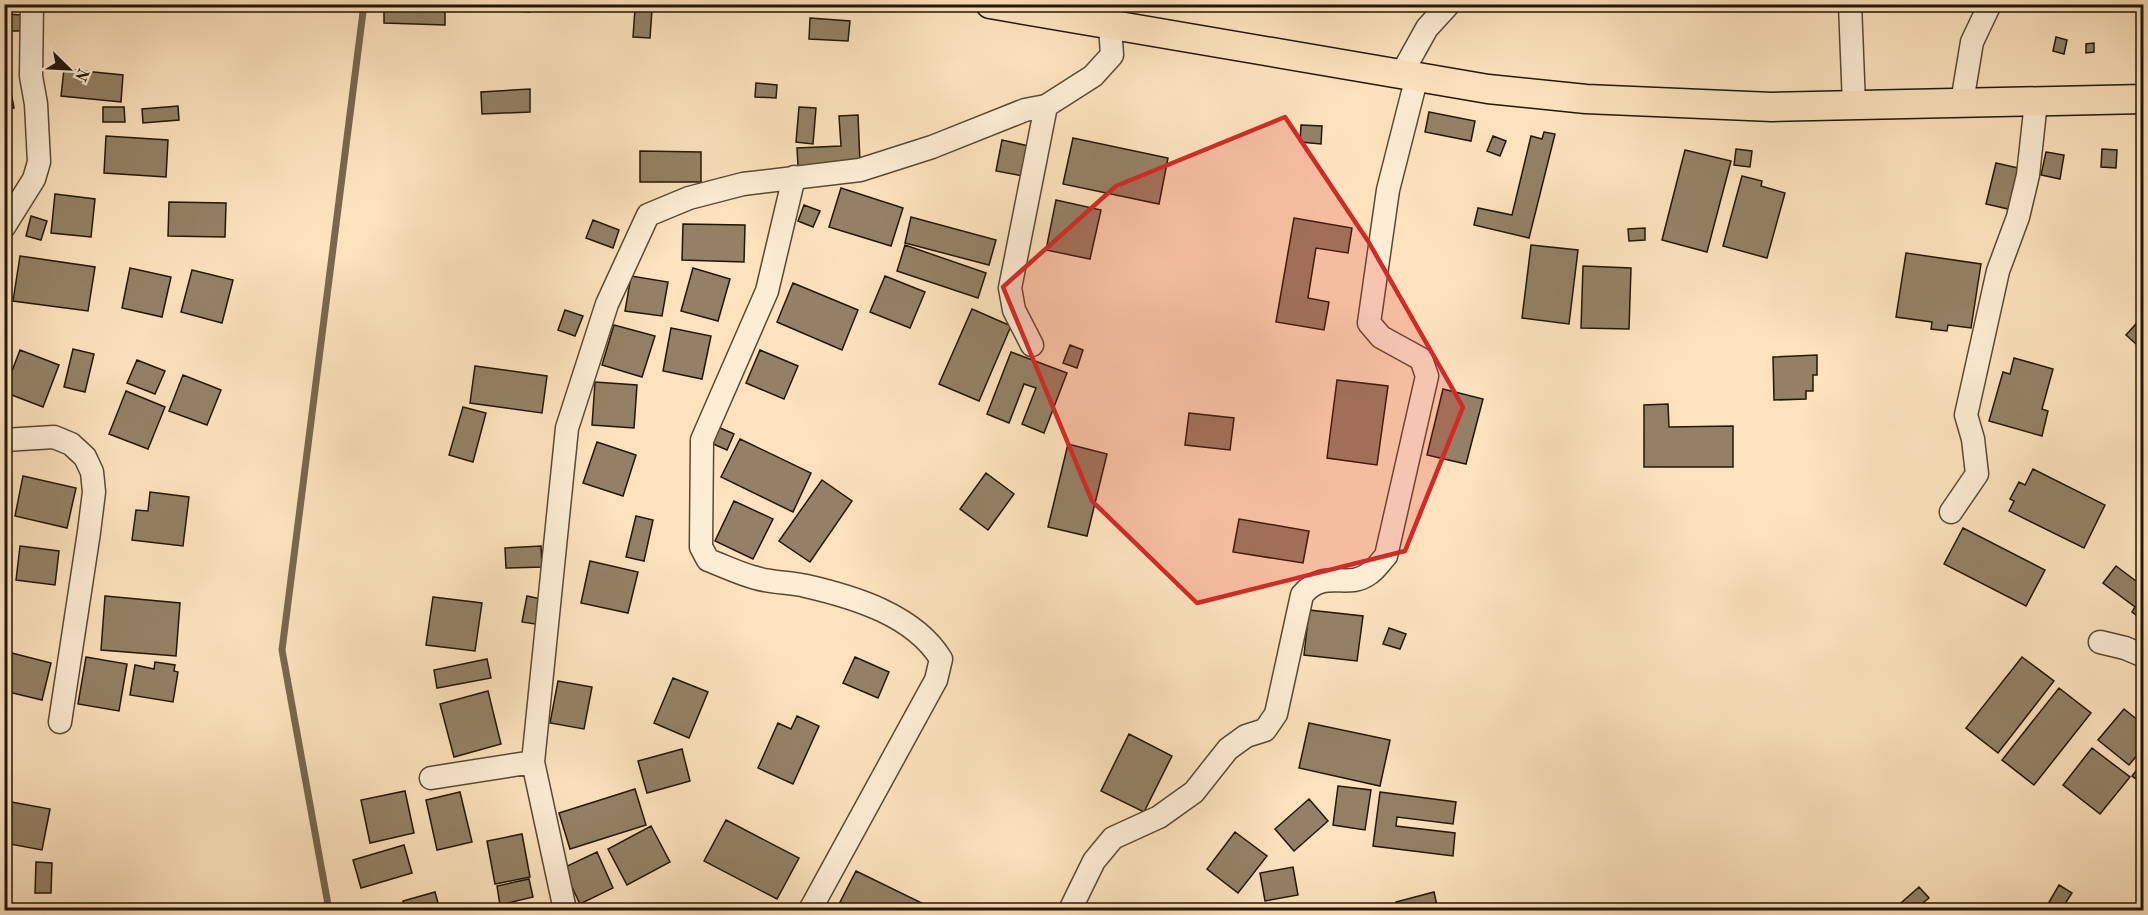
<svg xmlns="http://www.w3.org/2000/svg" width="2148" height="915" font-family="'Old Standard TT',serif">
	<style>
		.lines { fill: none; stroke-linecap: round; stroke-linejoin: round }
		.stream { stroke: #7a674e; stroke-width: 7 }
		.building { fill: #948165; stroke: #241604; stroke-width: 1.5 }
		.minor-casing { stroke: #5a4932; stroke-width: 25 }
		.major-casing { stroke: #241604; stroke-width: 31 }
		.minor { stroke: #fdedd5; stroke-width: 22 }
		.major { stroke: #fce3be; stroke-width: 28 }
		.marked { fill: #d62828; fill-opacity: 0.2; stroke: #d62828; stroke-width: 4.5; stroke-linejoin: round }
	</style>
	<rect width="100%" height="100%" fill="#fce3be"/>
	<filter id="stains"><feTurbulence type="fractalNoise" baseFrequency=".00333" numOctaves="4"/><feColorMatrix values="0 0 0 0 .2 0 0 0 0 .09 0 0 0 0 .02 0 0 0 .5 -.17"/></filter>
	<radialGradient id="worn" r=".72"><stop offset=".6" stop-color="#630" stop-opacity="0"/><stop offset="1" stop-color="#630" stop-opacity=".3"/></radialGradient>
	<g class="lines">
		<!-- stream -->
		<path class="stream" d="M329,910L282,650L364,4"/>
	</g>
	<!-- building -->
	<path class="building" d="M500,4H531L530,12L499,10Z
		M384,7L445,8V25L384,23Z
		M635,9L652,10L650,38L633,37Z
		M4,14L22,15L21,31H4Z
		M810,18L850,21L848,41L809,39Z
		M2056,37L2067,40L2064,54L2053,51Z
		M2094,43V52L2086,53V44Z
		M4,57L14,108L4,110Z
		M64,69L123,75L121,102L61,96Z
		M756,83L777,85L776,98L755,97Z
		M530,89V112L482,114L481,92Z
		M178,106L179,120L143,123L142,109Z
		M103,107H124L125,122H103Z
		M799,107L816,108L813,144L796,142Z
		M1429,112L1475,121L1471,141L1425,132Z
		M858,115L860,163L798,166L797,148L841,146L839,116Z
		M1301,125L1322,126L1321,144L1300,142Z
		M1544,132L1555,134L1529,238L1474,225L1478,208L1512,215L1531,136L1542,139Z
		M106,136L168,140L166,177L104,173Z
		M1493,136L1506,141L1500,156L1487,151Z
		M1073,138L1168,158L1159,204L1063,184Z
		M1002,140L1029,146L1023,176L996,171Z
		M1736,149L1752,151L1750,167L1734,165Z
		M2102,149L2117,150L2116,168L2101,167Z
		M1685,150L1731,161L1707,252L1662,240Z
		M640,151L701,152V182H640Z
		M2046,152L2064,155L2060,179L2041,175Z
		M1996,163L2027,170L2017,211L1986,204Z
		M1742,176L1762,181L1761,186L1785,193L1767,258L1723,246Z
		M841,188L903,208L891,246L829,227Z
		M55,194L95,199L91,237L51,233Z
		M1056,200L1101,210L1090,259L1046,250Z
		M169,202L226,203L225,237L168,236Z
		M804,205L820,211L813,227L798,221Z
		M31,216L47,221L41,240L26,236Z
		M911,217L996,240L989,265L905,243Z
		M1294,218L1352,228L1348,253L1316,248L1308,298L1329,302L1324,330L1276,322Z
		M593,220L619,230L613,248L586,238Z
		M683,224L745,225L744,262L682,260Z
		M1645,228V240L1629,241L1628,229Z
		M905,245L986,273L978,298L897,271Z
		M1531,245L1578,250L1569,324L1522,318Z
		M1906,253L1981,264L1971,328L1948,325L1947,331L1931,329L1932,322L1896,317Z
		M20,256L95,267L88,311L13,301Z
		M1583,266L1631,268L1629,329L1581,328Z
		M130,268L171,277L162,317L122,308Z
		M693,268L730,279L718,321L681,311Z
		M192,270L233,280L222,323L181,312Z
		M631,276L668,282L662,316L625,311Z
		M885,276L925,292L910,328L870,312Z
		M793,283L858,310L842,350L777,322Z
		M972,309L1011,326L979,401L939,384Z
		M565,310L583,316L575,336L558,330Z
		M2144,315V351L2126,335Z
		M614,325L655,336L642,377L602,365Z
		M671,328L711,336L702,379L663,371Z
		M1070,345L1083,350L1077,368L1063,363Z
		M73,349L94,354L85,392L64,387Z
		M20,350L59,365L43,407L4,392Z
		M760,350L798,366L784,399L746,383Z
		M1011,352L1067,373L1044,433L1022,424L1036,388L1024,384L1009,423L987,414Z
		M1817,355V375H1813V391H1806V399L1774,400L1773,357Z
		M2014,358L2053,369L2042,409L2048,411L2042,436L1989,421L2003,372L2010,374Z
		M137,360L165,371L155,394L127,383Z
		M475,366L547,376L542,413L470,403Z
		M183,375L221,390L207,425L169,411Z
		M1337,380L1388,386L1377,465L1327,458Z
		M595,382L637,385L634,428L592,425Z
		M1443,389L1483,399L1466,464L1427,455Z
		M126,391L165,407L148,449L109,434Z
		M1668,404L1669,427L1733,426V467H1644V405Z
		M463,407L486,413L473,462L449,455Z
		M1189,413L1234,418L1230,450L1185,445Z
		M718,427L734,434L727,450L711,443Z
		M740,439L811,473L793,512L721,477Z
		M597,442L636,455L623,496L583,483Z
		M1068,444L1107,454L1087,536L1048,527Z
		M2033,469L2105,505L2084,548L2009,511L2014,501L2010,499L2019,482L2025,485Z
		M986,473L1014,494L988,530L960,509Z
		M23,476L76,488L67,528L15,516Z
		M822,480L852,501L810,562L779,541Z
		M150,492L189,497L183,546L132,540L136,510L148,511Z
		M734,501L773,519L753,559L715,541Z
		M636,516L653,520L644,561L626,557Z
		M1239,519L1309,531L1303,563L1233,552Z
		M1963,528L2045,570L2026,606L1944,564Z
		M20,546L59,551L55,585L16,580Z
		M541,546L542,567L506,568L505,548Z
		M590,561L638,572L628,613L581,603Z
		M2116,566L2144,587V621L2132,612L2135,607L2103,583Z
		M105,596L180,603L176,656L101,650Z
		M527,596L546,600L541,625L522,622Z
		M433,597L482,603L475,651L426,645Z
		M1309,610L1363,616L1357,661L1304,655Z
		M1389,628L1406,634L1400,649L1383,644Z
		M4,651L51,663L42,700L4,691Z
		M86,657L127,664L119,711L78,704Z
		M855,657L889,672L878,698L843,683Z
		M2022,657L2054,681L1998,753L1966,728Z
		M487,659L491,678L437,688L434,670Z
		M155,662L175,665L174,671L178,672L173,702L130,695L135,665L154,669Z
		M673,678L708,692L689,738L654,723Z
		M558,681L592,687L584,729L550,723Z
		M2059,688L2091,713L2034,785L2002,760Z
		M488,691L501,744L454,757L440,704Z
		M2124,709L2144,725V747L2129,765L2098,740Z
		M797,716L819,726L793,784L758,768L778,723L791,729Z
		M1309,723L1390,740L1380,786L1299,768Z
		M1129,734L1172,756L1144,812L1101,791Z
		M2092,748L2130,777L2100,814L2063,785Z
		M682,749L690,781L647,793L638,761Z
		M2142,763L2144,764V785L2132,776Z
		M1338,786L1371,790L1365,830L1333,825Z
		M635,789L646,825L570,849L559,813Z
		M405,791L414,833L370,843L361,800Z
		M460,792L472,842L437,850L426,800Z
		M1380,792L1456,802L1453,824L1397,817L1396,826L1455,833L1453,856L1373,846Z
		M1309,799L1328,821L1294,851L1275,829Z
		M6,801L50,809L42,850L4,843Z
		M726,820L799,858L777,899L704,861Z
		M651,826L670,862L627,885L608,849Z
		M1235,832L1267,856L1238,893L1207,869Z
		M522,834L530,877L495,884L487,841Z
		M404,845L412,873L361,888L353,860Z
		M597,852L613,888L580,904L563,868Z
		M36,862L52,863L51,893H35Z
		M1293,867L1298,895L1265,901L1260,873Z
		M856,871L932,908L931,910H836Z
		M529,879L533,897L500,905L497,886Z
		M2059,885L2072,893L2061,910L2048,904Z
		M1919,887L1929,898L1914,910H1893Z
		M435,892L440,910H406L403,901Z
		M1434,892L1438,910H1399L1396,902Z
		M4,898L15,907L12,910H4Z
		M938,905L949,910H935Z"/>
	<g class="lines">
		<defs>
			<path id="minor" d="M1850,4L1854,105
				M1402,73L1427,28L1449,4
				M1962,102L1972,42L1990,4
				M794,177L767,291L702,440L701,547L708,560C724,566 740,574 756,578C772,583 790,582 806,586C854,597 914,615 941,659L936,680L810,910
				M4,227L34,179L39,162L36,104L31,76L32,4
				M1032,345L1014,310L1010,288L1046,106
				M4,440L54,437L71,444L85,457L92,472L94,492L89,532L60,722
				M1951,512L1977,474L1973,439L1966,415L1998,271L2018,217L2028,175L2036,102
				M2100,642L2125,648L2144,656
				M431,778L533,762
				M565,910L533,762L567,428L607,304L648,215L689,198L743,184L860,170L932,147L1025,110L1046,106L1093,76L1112,55L1110,26
				M1070,910L1094,861L1113,838L1159,817L1194,792L1228,749L1246,736L1265,730L1276,714L1302,595C1325,567 1347,591 1370,573C1376,569 1381,561 1386,556L1427,376L1421,359L1381,337L1369,323L1388,190L1417,76"/>
			<path id="major" d="M990,4L1488,89L1586,99L1772,107L2144,99"/>
		</defs>
		<!-- minor casing -->
		<use href="#minor" class="minor-casing"/>
		<!-- major casing -->
		<use href="#major" class="major-casing"/>
		<!-- minor -->
		<use href="#minor" class="minor"/>
		<!-- major -->
		<use href="#major" class="major"/>
	</g>
	<!-- marked area -->
	<path class="marked" d="M1285,117L1368,241L1463,407L1405,551L1197,603L1092,501L1003,287L1116,186Z"/>
	<!-- margin -->
	<rect width="2148" height="915" fill="none" stroke="#fce3be" stroke-width="24"/>
	<rect x="6" y="6" width="2136" height="903" fill="none" stroke="#241604" stroke-width="3"/>
	<rect x="12" y="12" width="2124" height="891" fill="none" stroke="#241604" stroke-width="1.5"/>
	<!-- north arrow -->
	<g transform="translate(69 69) rotate(114)" stroke="#fdedd5" stroke-width="4.5" paint-order="stroke">
	<path d="M0-4.5L10 22L0 15L-10 22Z" fill="#241604"/>
	<text y="-9" font-size="16" font-weight="bold" text-anchor="middle" fill="#241604">N</text>
	</g>
	<rect width="100%" height="100%" filter="url(#stains)"/>
	<rect width="100%" height="100%" fill="url(#worn)"/>
</svg>
